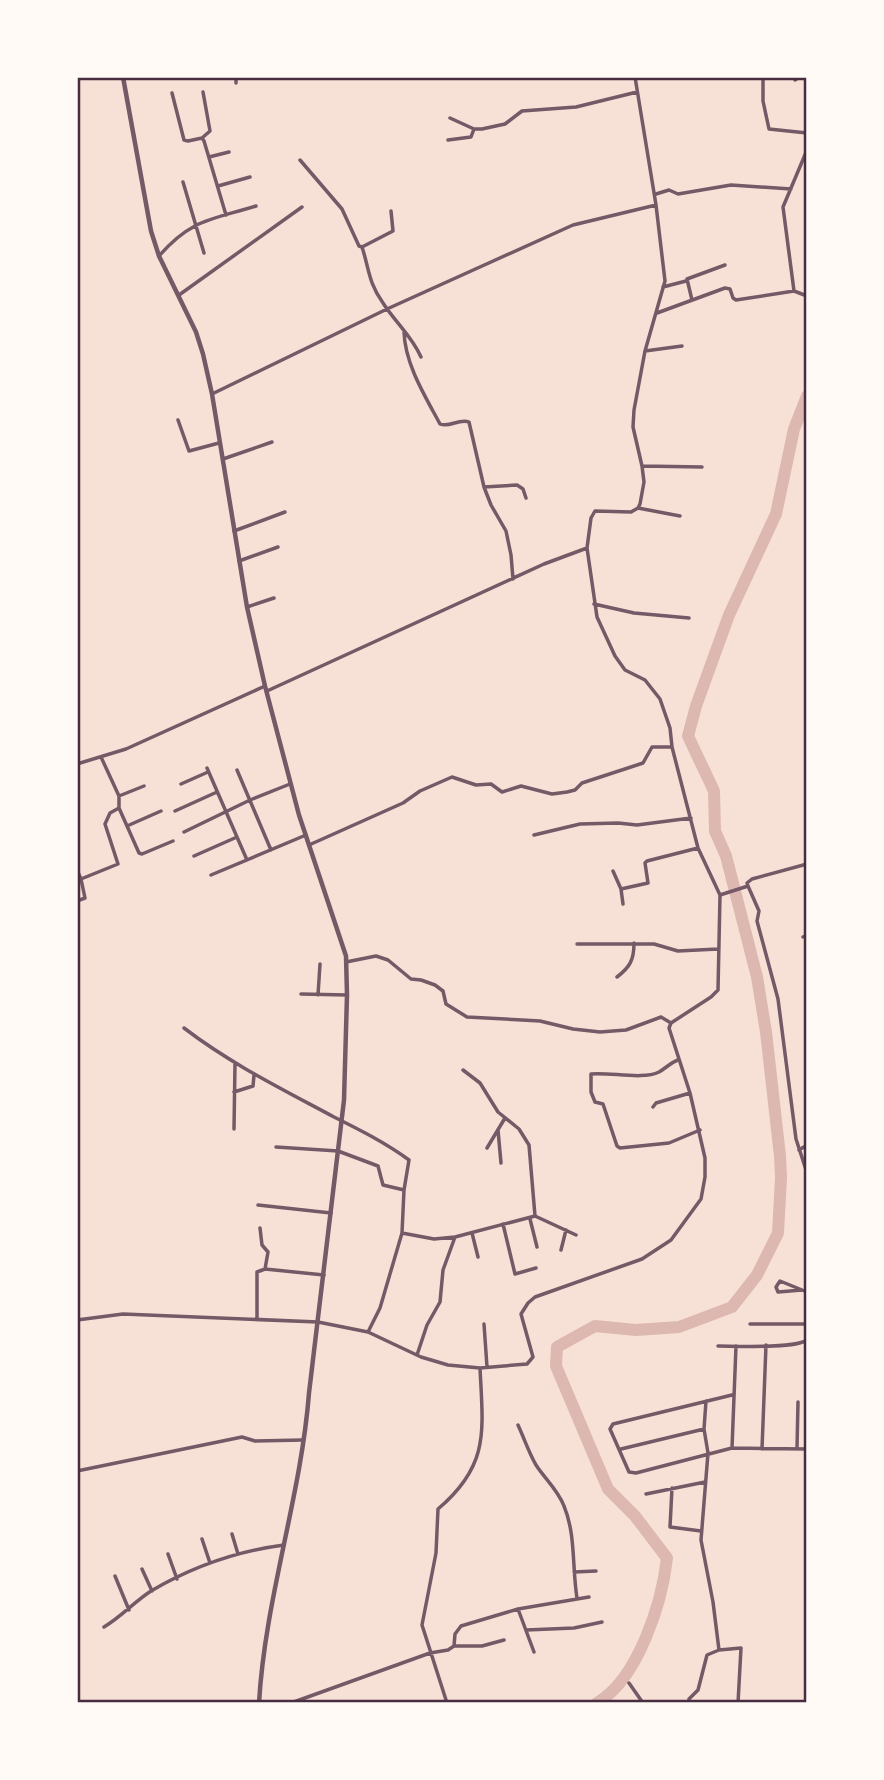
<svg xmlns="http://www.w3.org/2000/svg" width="884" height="1780" font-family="'PT Sans',sans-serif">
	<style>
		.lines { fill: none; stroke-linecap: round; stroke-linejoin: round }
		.river { stroke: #dcb8b0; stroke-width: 12 }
		.minor { stroke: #755966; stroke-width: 3.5 }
		.tertiary { stroke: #755966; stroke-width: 4.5 }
		.neatline { fill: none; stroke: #4a2c40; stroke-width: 2.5 }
	</style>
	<rect width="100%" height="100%" fill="#f7e1d7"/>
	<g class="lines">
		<!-- river -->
		<path class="river" d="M597,1703C638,1679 662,1603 667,1558L635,1516L608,1489L556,1366L557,1347L595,1326L636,1330L679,1327L732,1307L757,1275L778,1233L781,1178L780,1156L766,1032L757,977L726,856L715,831L714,791L688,736L696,706L729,615L776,514L794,429L807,396"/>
		<!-- minor -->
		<path class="minor" d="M763,77V101L769,129L807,133
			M795,80L799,77
			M236,83V77
			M172,93L184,140L188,141L202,138L204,141L226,215
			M450,118L474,129H482L505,124L522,111L576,107L637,92
			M202,138L210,131L203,92
			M448,140L471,137L474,129
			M209,157L229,152
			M300,160L342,209L359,246L362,247
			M183,182L204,253
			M218,186L250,177
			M656,194L669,190L678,194L731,185L791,189
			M391,211L393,231L362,247C369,268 368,282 383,303C395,322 412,336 421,357
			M159,256C191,219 211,220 256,206
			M663,287L686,281
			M794,291L783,207L807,150
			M179,295L302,207
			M692,300L687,279L725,265
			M657,313L725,288L730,289L733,298L736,300L794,291L807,296
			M404,332C405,364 425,396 440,424C450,428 459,418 469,422L484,487L491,505L506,531L511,555L513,579
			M645,351L682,346
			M212,394L387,309L573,225L656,205
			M178,420L189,451L219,443
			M223,459L272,442
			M642,466L702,467
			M484,487L517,485L523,489L526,498
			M638,508L680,516
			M234,531L285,512
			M239,561L278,547
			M594,604L634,613L689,618
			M247,607L274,598
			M267,691L544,564L587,548
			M101,757L119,796V808L139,853L142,854L173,841
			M77,764L126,749L265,686
			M207,768L247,860
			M237,770L271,850
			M181,784L208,772
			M119,796L144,786
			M175,811L217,792
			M127,826L161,811
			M184,832L250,800L290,784
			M534,835L580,824L618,823L637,825L691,818
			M309,845L403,803L420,791L452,777L476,785L491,784L502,792L521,786L552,794L567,792L575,790L582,783L643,763L652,747H672
			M194,856L237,837
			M77,870L81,879
			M613,871L621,889L623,904
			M211,875L306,835
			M748,886L759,911L757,921L778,999L796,1139L807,1173
			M621,889L648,883L645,863L647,861L698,848
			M720,895L748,886L747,883L752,879L807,864
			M77,901L85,898L81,879L118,864L105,824L110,813L119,808
			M803,937L807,935
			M577,944H654L678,951L718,949
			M346,962L376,956L388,960L411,979L421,980L435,985L443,991L446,1004L467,1017L540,1021L573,1029L600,1032L626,1030L661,1017L671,1023
			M617,977C630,967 634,960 634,943
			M301,994L347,995
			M318,995L320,964
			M184,1028C231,1064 282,1089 334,1117C360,1130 386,1143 409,1160L404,1190L402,1233
			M678,1060C670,1063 666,1068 659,1072C643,1080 610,1072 591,1074V1092L595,1102L603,1104L617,1146L620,1148L669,1143L700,1130
			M234,1092L253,1086L254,1075
			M653,1107L656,1103L690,1093
			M234,1129L235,1063
			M498,1130L501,1163
			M276,1147L338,1151L378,1166L383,1185L404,1190
			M487,1148L505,1118
			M799,1150L807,1145
			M258,1205L331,1213
			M535,1216L576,1235
			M530,1219L537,1247
			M503,1224L515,1274L536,1268
			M260,1228L262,1245L268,1252L265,1269
			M472,1233L478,1257
			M561,1250L566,1230
			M802,1290L778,1292L776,1287L780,1281L807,1292
			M257,1318V1272L265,1269L324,1275
			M77,1320L123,1314L318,1322L368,1332L421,1357L448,1365L480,1368L527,1364L533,1357L521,1314L528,1303L535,1297L642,1259L671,1240L701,1199L705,1177V1158L690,1093L669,1028L671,1023L711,997L718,990L720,895L698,848L672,747L670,728L660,699L645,680L625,670L615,656L597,617L587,548L591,518L595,511L631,512L638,508L640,504L644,482L642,466L633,427L634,410L645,351L665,281L656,205L635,77
			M484,1324L487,1367
			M750,1324H807
			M368,1332L380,1308L402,1233L434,1239L455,1237L535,1216L529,1145L519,1129L498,1112L480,1083L463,1070
			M718,1346C736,1346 795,1349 807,1340
			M417,1355L427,1325L440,1302L443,1270L455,1237
			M732,1395L613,1424L610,1429L629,1472L636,1473L732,1448L807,1449
			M706,1401L704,1429L708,1453L701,1540L713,1602L719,1650
			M518,1425C524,1438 529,1453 536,1465C545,1479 558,1490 564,1506C576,1535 572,1568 577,1598
			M732,1448L736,1346
			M797,1448L798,1402
			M621,1449L704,1429
			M762,1449L766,1345
			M77,1471L242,1437L255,1441L303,1440
			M672,1488L670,1527L701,1531
			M646,1494L705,1482
			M232,1534L238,1554
			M202,1539L210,1563
			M168,1554L177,1579
			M142,1569L152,1591
			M574,1572L596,1571
			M115,1576L129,1610
			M518,1609L534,1652
			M104,1627C121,1617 134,1602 151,1591C192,1567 238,1551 284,1545
			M526,1630L574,1628L602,1622
			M454,1646H482L504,1640
			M629,1683L643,1703
			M689,1699L698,1690L707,1655L719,1650L741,1648L738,1703
			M291,1703L430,1653L448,1650L454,1646L455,1634L461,1626L518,1609L589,1597
			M447,1703L422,1625L436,1553L438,1509C490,1465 483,1431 480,1368"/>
		<!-- tertiary -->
		<path class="tertiary" d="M123,77L151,231L159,256L196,332L203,354L212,394L247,607L265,686L299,815L346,956L347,995L344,1100L309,1393C301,1497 265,1598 259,1703"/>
	</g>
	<!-- border -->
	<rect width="884" height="1780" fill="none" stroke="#fffaf5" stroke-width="158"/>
	<rect x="79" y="79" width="726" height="1622" class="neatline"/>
</svg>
